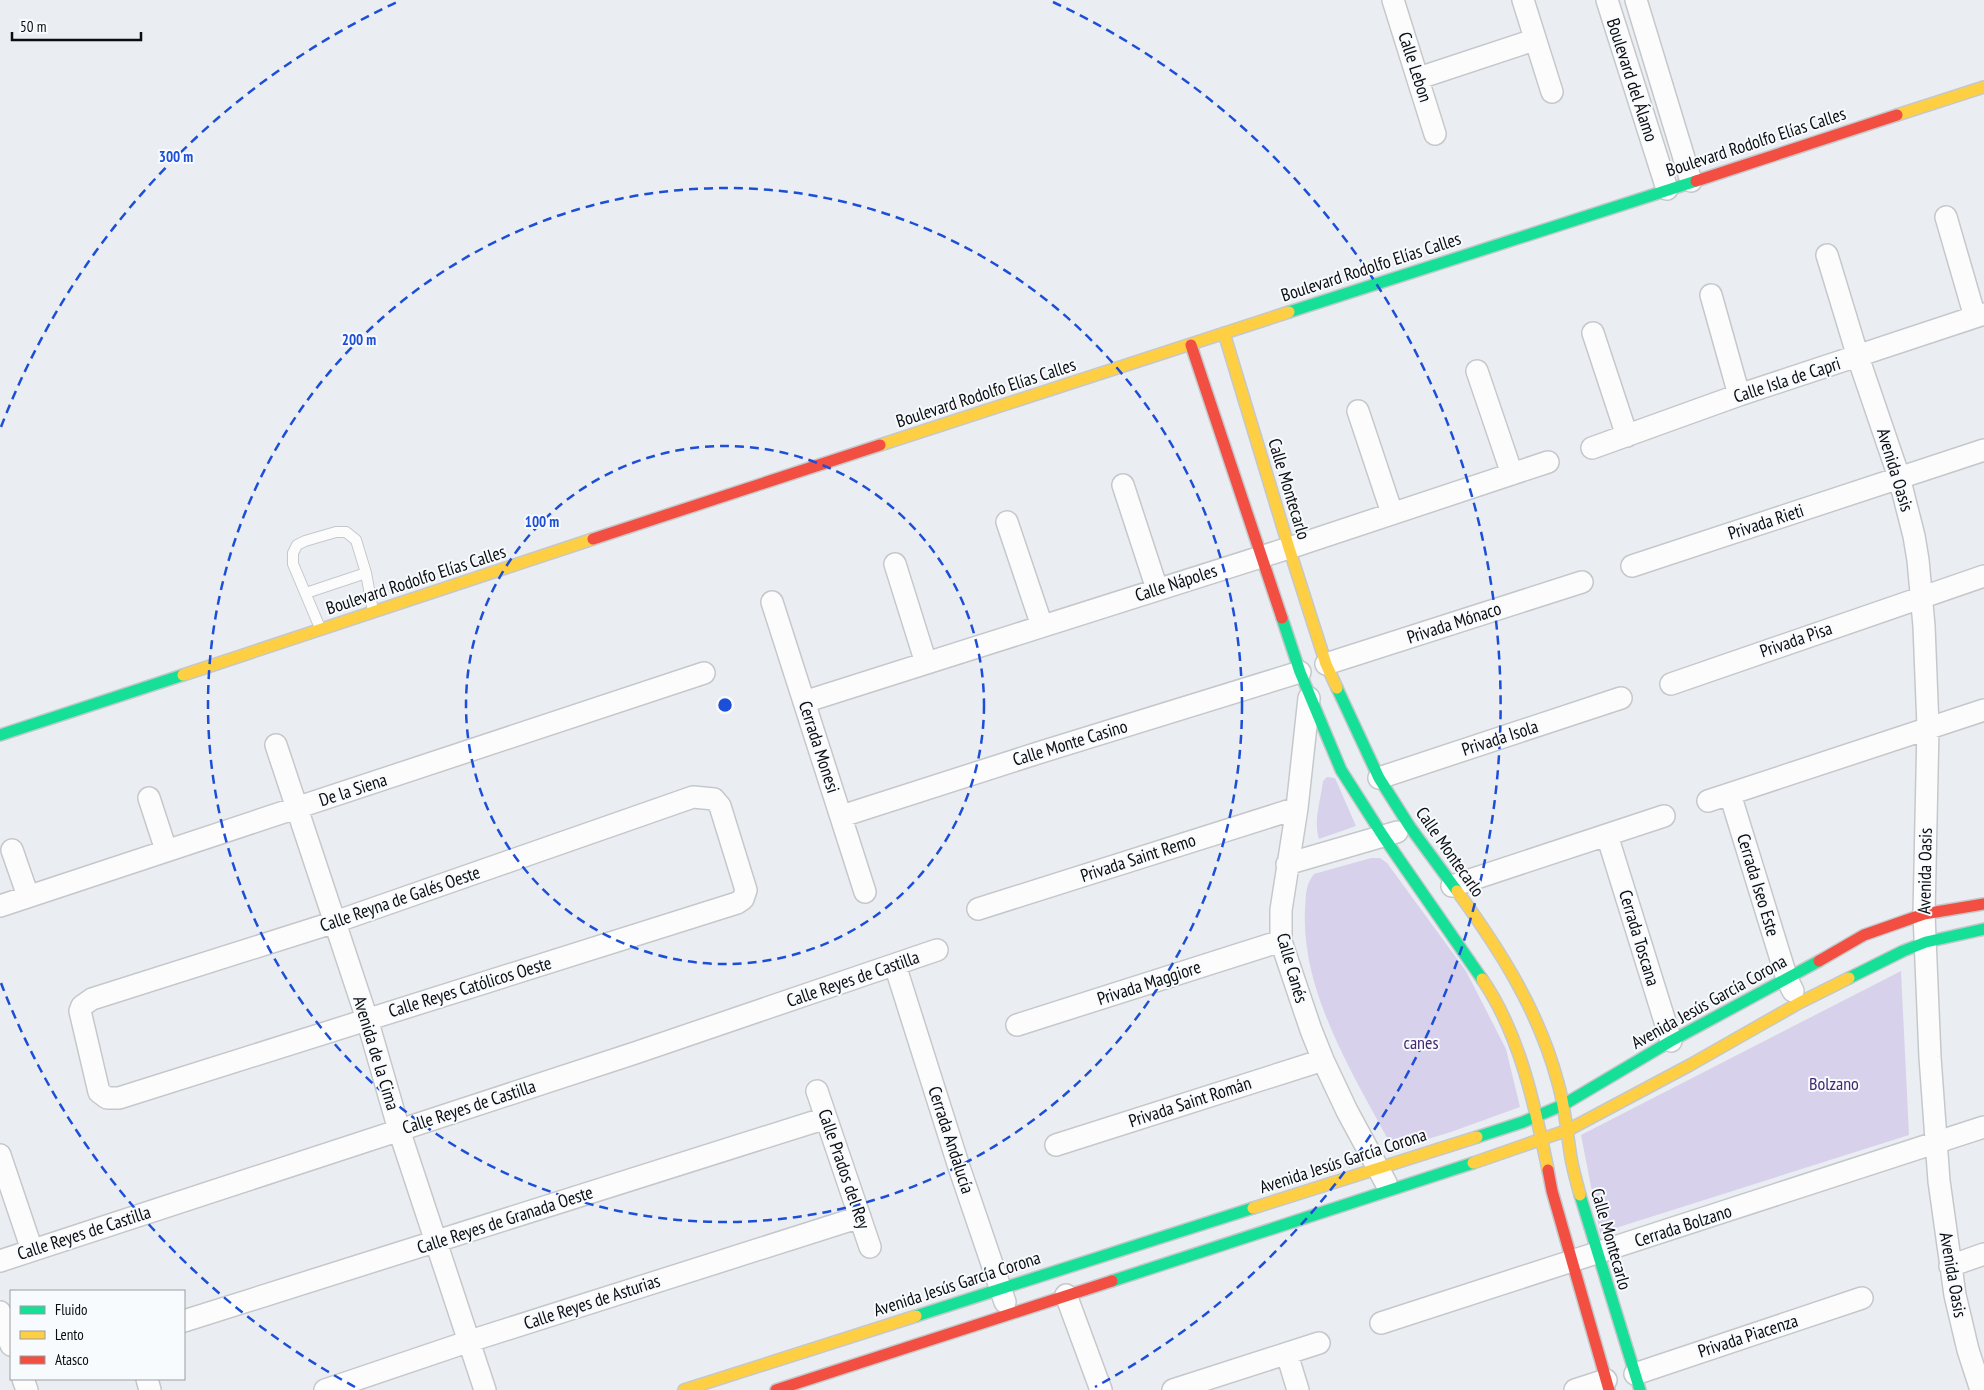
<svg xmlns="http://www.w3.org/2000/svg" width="1984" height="1390" font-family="'PT Sans Narrow',sans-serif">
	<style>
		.green { fill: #d7d1eb }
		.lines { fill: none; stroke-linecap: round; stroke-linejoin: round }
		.lane-casing { stroke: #c5c8cb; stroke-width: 12 }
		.street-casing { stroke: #c5c8cb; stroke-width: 24 }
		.fast-casing { stroke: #c5c8cb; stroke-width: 14 }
		.slow-casing { stroke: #c5c8cb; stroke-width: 14 }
		.jam-casing { stroke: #c5c8cb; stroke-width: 14 }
		.lane { stroke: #fcfcfd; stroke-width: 10 }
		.street { stroke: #fcfcfd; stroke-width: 21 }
		.fast { stroke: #16e098; stroke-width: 11 }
		.slow { stroke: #ffcf43; stroke-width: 11 }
		.jam { stroke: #f24e42; stroke-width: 11 }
		.ring { fill: none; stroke: #1d4ed8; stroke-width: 2.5; stroke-dasharray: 9 6 }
		.labels { text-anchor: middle; stroke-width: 4; stroke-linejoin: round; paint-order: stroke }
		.street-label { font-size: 18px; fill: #0b0d10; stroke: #f8fbfe }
		.park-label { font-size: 18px; fill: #452771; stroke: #f8fbfe }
		.centre { fill: #1d4ed8; stroke: #f8fbfe; stroke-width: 2.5 }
		.ring-label { font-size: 15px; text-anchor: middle; font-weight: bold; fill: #1d4ed8; stroke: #f8fbfe; stroke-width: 4; stroke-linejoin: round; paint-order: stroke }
	</style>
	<rect width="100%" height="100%" fill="#eaeef2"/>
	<!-- green -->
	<path class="green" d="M1327,777L1335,778L1356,826L1319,839C1313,821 1321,799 1323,781Z
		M1371,858H1380L1387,863L1466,971L1506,1049L1520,1107L1451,1132L1395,1149L1391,1145C1353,1074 1301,992 1305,910C1306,896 1305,885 1314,874Z
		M1901,971L1909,1135L1600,1233L1581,1135Z"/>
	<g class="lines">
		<defs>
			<path id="lane" d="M306,593L366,573
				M320,628L293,564V553L297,545L305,541L336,532H346L356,540L366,573L373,611"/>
			<path id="street" d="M1393,0L1435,134
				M1523,0L1552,92
				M1607,0L1667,189
				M1636,0L1691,181
				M1419,78L1534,40
				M1946,217L1975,317
				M1827,255L1858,357L1899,477L1914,536L1918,560L1924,626L1928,727L1924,914L1930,1057L1939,1181L1955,1295L1968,1350L1981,1390
				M1711,295L1739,395
				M1593,333L1627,436
				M1477,371L1512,474
				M1358,411L1392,513
				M1592,448L1739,395L1984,314
				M1123,485L1157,589
				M1007,522L1042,626
				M895,564L926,663
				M1632,566L1984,450
				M772,602L865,892
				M1326,664L1582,582
				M1671,684L1984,576
				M1309,698L1297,808L1281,910V941L1311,1030L1323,1060L1347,1111L1386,1183
				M804,702L1289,548L1548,462
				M276,745L367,1019L399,1130L485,1390
				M1379,778L1621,698
				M1730,794L1787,979L1793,991
				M693,797L714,799L720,806L746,890L743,899L737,903L119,1098H107L99,1092L80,1011L82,1006L92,999L335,922Z
				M149,798L166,850
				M1708,801L1984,710
				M842,816L1038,753L1300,672
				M1607,835L1671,1041
				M12,850L28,896
				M1287,864L1397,832
				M1452,886L1664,816
				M0,906L704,673
				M978,909L1297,808
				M895,965L959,1167L1005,1302
				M1017,1025L1281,941
				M817,1091L870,1247
				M1056,1145L1323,1060
				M0,1155L32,1250
				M0,1261L635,1053L937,950
				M1950,1266L1984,1254
				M1066,1295L1101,1390
				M0,1312L11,1345
				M184,1321L826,1118
				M1381,1323L1984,1127
				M1287,1354L1298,1390
				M1635,1374L1862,1298
				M23,1379L27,1390
				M147,1379L150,1390
				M325,1390L470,1341L860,1217
				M1173,1390L1319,1343
				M1575,1390L1606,1380"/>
			<path id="fast" d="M1289,312L1696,181
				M1282,618L1300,672L1341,770L1383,836L1482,979
				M1337,688L1379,778L1410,827L1457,891
				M0,735L183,675
				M1849,978L1903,951L1926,942L1984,929
				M1477,1137L1523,1122L1563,1105L1671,1041L1819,961
				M1580,1195L1640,1390
				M1112,1281L1473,1163
				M916,1316L1253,1208"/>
			<path id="slow" d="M1897,115L1984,87
				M1224,333L1289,548L1326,664L1337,688
				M880,445L1289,312
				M183,675L593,539
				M1457,891C1500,950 1539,1011 1558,1083C1565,1107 1567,1133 1571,1158C1573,1170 1577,1183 1580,1195
				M1482,979C1520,1034 1535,1106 1548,1170
				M1473,1163L1568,1130L1690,1065L1799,1003L1849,978
				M1253,1208L1477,1137
				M684,1390L916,1316"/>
			<path id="jam" d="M1696,181L1897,115
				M1191,345L1282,618
				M593,539L880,445
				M1819,961L1864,935L1924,914L1984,904
				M1548,1170L1552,1191L1609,1390
				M776,1390L1112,1281"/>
		</defs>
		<!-- lane casing -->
		<use href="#lane" class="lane-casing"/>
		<!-- street casing -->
		<use href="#street" class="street-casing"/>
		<!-- fast casing -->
		<use href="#fast" class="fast-casing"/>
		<!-- slow casing -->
		<use href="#slow" class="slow-casing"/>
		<!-- jam casing -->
		<use href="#jam" class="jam-casing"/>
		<!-- lane -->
		<use href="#lane" class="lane"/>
		<!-- street -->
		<use href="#street" class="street"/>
		<!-- fast -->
		<use href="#fast" class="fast"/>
		<!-- slow -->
		<use href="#slow" class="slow"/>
		<!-- jam -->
		<use href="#jam" class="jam"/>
	</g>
	<!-- distance rings -->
	<g class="ring">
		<circle cx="725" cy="705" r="259"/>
		<circle cx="725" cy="705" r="517"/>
		<path d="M355 1387A776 776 0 0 1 1 983M1 427A776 776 0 0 1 397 2M1053 2A776 776 0 0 1 1095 1387"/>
	</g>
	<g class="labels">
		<!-- street labels -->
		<g class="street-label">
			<text transform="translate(1415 67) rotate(72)" y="6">Calle Lebon</text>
			<text transform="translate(1632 80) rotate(72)" y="6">Boulevard del Álamo</text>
			<text transform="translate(1756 142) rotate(-18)" y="6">Boulevard Rodolfo Elías Calles</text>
			<text transform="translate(1371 267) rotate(-18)" y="6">Boulevard Rodolfo Elías Calles</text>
			<text transform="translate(1787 380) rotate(-18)" y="6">Calle Isla de Capri</text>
			<text transform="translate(986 393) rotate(-18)" y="6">Boulevard Rodolfo Elías Calles</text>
			<text transform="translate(1895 470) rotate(73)" y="6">Avenida Oasis</text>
			<text transform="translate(1289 489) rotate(73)" y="6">Calle Montecarlo</text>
			<text transform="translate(1766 522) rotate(-18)" y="6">Privada Rieti</text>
			<text transform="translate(416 580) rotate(-18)" y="6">Boulevard Rodolfo Elías Calles</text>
			<text transform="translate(1176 583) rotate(-18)" y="6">Calle Nápoles</text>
			<text transform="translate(1454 623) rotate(-18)" y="6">Privada Mónaco</text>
			<text transform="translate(1796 640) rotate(-19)" y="6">Privada Pisa</text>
			<text transform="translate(1500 738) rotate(-18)" y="6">Privada Isola</text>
			<text transform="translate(1070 743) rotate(-17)" y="6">Calle Monte Casino</text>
			<text transform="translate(819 747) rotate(72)" y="6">Cerrada Monesi</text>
			<text transform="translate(353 790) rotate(-18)" y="6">De la Siena</text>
			<text transform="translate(1450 852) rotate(55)" y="6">Calle Montecarlo</text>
			<text transform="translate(1138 858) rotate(-18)" y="6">Privada Saint Remo</text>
			<text transform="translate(1925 871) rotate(-89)" y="6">Avenida Oasis</text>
			<text transform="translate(1758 885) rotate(73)" y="6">Cerrada Iseo Este</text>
			<text transform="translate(400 899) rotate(-19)" y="6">Calle Reyna de Galés Oeste</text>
			<text transform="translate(1639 938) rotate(73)" y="6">Cerrada Toscana</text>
			<text transform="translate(1292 968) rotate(74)" y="6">Calle Canés</text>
			<text transform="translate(853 979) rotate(-19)" y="6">Calle Reyes de Castilla</text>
			<text transform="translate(1149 983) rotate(-18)" y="6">Privada Maggiore</text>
			<text transform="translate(470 987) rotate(-17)" y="6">Calle Reyes Católicos Oeste</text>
			<text transform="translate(1709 1002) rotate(-29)" y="6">Avenida Jesús García Corona</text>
			<text transform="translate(376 1053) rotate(73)" y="6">Avenida de la Cima</text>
			<text transform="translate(1190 1102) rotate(-18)" y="6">Privada Saint Román</text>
			<text transform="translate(469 1107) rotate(-18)" y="6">Calle Reyes de Castilla</text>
			<text transform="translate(951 1140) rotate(72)" y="6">Cerrada Andalucía</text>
			<text transform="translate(1343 1161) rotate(-18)" y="6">Avenida Jesús García Corona</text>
			<text transform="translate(844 1169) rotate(71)" y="6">Calle Prados del Rey</text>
			<text transform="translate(505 1220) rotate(-18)" y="6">Calle Reyes de Granada Oeste</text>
			<text transform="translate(1683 1226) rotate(-18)" y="6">Cerrada Bolzano</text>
			<text transform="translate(84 1233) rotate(-18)" y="6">Calle Reyes de Castilla</text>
			<text transform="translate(1611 1239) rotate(74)" y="6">Calle Montecarlo</text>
			<text transform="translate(1953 1275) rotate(80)" y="6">Avenida Oasis</text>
			<text transform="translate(957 1284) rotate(-18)" y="6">Avenida Jesús García Corona</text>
			<text transform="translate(592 1302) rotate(-18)" y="6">Calle Reyes de Asturias</text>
			<text transform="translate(1748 1336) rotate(-18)" y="6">Privada Piacenza</text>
		</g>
		<!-- park labels -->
		<g class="park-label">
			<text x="1421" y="1049">canes</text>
			<text x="1834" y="1090">Bolzano</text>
		</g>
	</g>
	<circle cx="725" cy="705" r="8" class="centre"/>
	<g class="ring-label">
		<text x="176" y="162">300 m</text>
		<text x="359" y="345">200 m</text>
		<text x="542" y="527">100 m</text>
	</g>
	<!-- legend -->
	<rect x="10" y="1290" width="175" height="90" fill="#f8fbfe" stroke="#999c9f"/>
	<rect x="20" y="1306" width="25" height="8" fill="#16e098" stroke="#999c9f"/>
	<text x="55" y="1315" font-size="15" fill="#0b0d10">Fluido</text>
	<rect x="20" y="1331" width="25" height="8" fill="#ffcf43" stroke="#999c9f"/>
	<text x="55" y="1340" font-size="15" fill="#0b0d10">Lento</text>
	<rect x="20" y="1356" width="25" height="8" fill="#f24e42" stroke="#999c9f"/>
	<text x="55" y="1365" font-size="15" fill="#0b0d10">Atasco</text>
	<!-- scale -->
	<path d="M12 32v8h129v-8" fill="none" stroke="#0b0d10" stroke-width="2.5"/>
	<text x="20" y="32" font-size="15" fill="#0b0d10" stroke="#f8fbfe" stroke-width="4" paint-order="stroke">50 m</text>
</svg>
